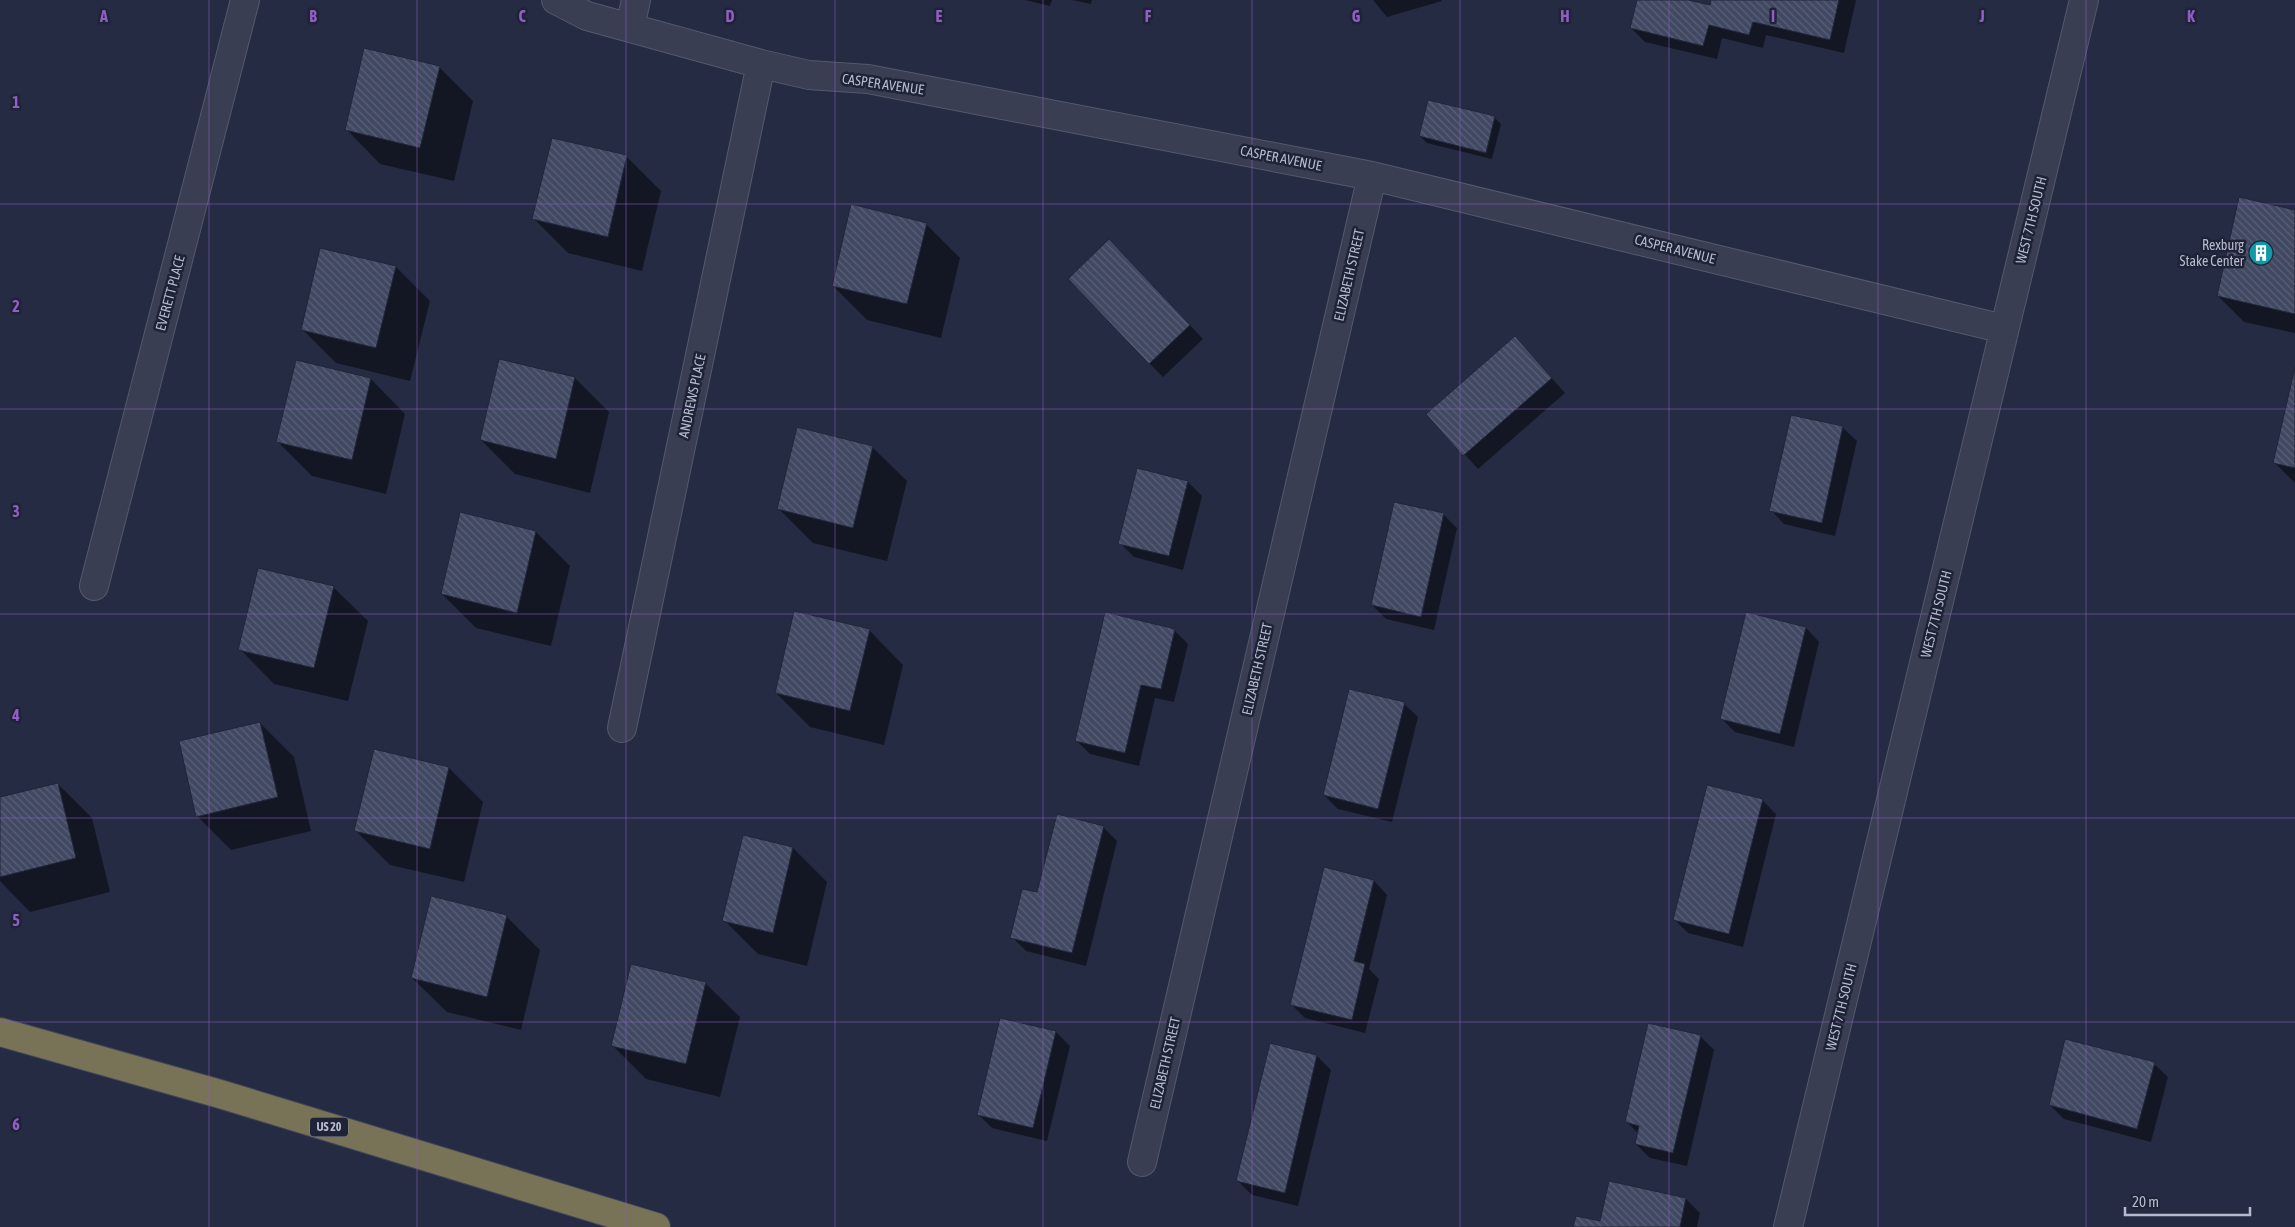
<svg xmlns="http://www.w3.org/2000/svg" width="2295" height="1227" font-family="'Asap Condensed',sans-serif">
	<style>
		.shadow { fill: #0007 }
		.building { fill: url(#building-back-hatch); stroke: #202539 }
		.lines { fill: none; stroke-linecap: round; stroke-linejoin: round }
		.minor-casing { stroke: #54596c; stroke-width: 30 }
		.motorway-casing { stroke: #414659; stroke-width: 30 }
		.minor { stroke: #3a3e52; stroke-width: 28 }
		.motorway { stroke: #787256; stroke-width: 28 }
		.grid { fill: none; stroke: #905ec4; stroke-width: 1; stroke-opacity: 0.55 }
		.labels { text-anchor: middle; stroke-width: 5; stroke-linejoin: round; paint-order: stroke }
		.shield { fill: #1e2337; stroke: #888d9f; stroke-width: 1 }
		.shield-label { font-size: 12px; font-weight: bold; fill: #b6bacc }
		.street-label { font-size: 14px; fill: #b6bacc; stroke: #1e2337 }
		.poi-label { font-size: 14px; fill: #b6bacc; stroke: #1e2337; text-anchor: end }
		.grid-label { font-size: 16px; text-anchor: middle; font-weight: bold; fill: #905ec4; stroke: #1e2337; stroke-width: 5; stroke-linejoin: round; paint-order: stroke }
	</style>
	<defs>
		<pattern id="building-back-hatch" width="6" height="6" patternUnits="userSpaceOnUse" patternTransform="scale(1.25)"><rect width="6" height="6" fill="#414862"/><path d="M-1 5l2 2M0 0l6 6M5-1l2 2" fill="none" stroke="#5a6077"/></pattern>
	</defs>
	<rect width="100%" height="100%" fill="#252b42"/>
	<!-- shadow -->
	<path class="shadow" d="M1025,0H1052L1050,6Z
		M1072,0H1092L1091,4Z
		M1373,0H1441L1442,1L1387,17Z
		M1638,0H1683L1711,6L1712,0H1856L1844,53L1766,35L1763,48L1722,38L1717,59L1645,42L1631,28Z
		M439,67L473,101L454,181L380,164L346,129Z
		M1494,117L1501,124L1492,159L1427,143L1420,136Z
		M553,139L627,157L661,191L642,271L568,253L534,219Z
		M2295,211V333L2244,322L2218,296Z
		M926,224L960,258L941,338L867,320L833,286Z
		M321,249L396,267L430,301L410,381L336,363L302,329Z
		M1123,255L1203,339L1163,377L1149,363Z
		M1515,337L1565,393L1478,469L1428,414Z
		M500,360L575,378L609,412L590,493L515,474L481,440Z
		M2295,373V483L2275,463Z
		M371,379L405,414L386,494L312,476L278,442Z
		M1792,416L1843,428L1857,441L1835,536L1784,524L1771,510Z
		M872,447L907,481L887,561L813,543L779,509Z
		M1188,482L1202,496L1183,570L1134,557L1120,543Z
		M461,514L536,532L570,566L551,646L476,628L442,594Z
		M1443,514L1457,528L1434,630L1386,619L1372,605Z
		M333,587L368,621L348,701L274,684L240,649Z
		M1806,628L1819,642L1794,747L1735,732L1721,718Z
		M869,630L903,665L884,745L810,727L776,693Z
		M1174,630L1188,644L1174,702L1155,698L1139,766L1090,754L1076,740Z
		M1404,704L1418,717L1392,822L1338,809L1324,795Z
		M260,723L294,757L311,831L231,850L197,816Z
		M449,768L483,802L464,882L390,865L356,831Z
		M58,784L92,818L110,892L30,912L0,881V798Z
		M1762,800L1776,814L1743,947L1688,933L1674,919Z
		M1103,827L1117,841L1086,966L1026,951L1012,937L1038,894Z
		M793,848L827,882L807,966L758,954L724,920Z
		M1374,881L1387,895L1369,969L1379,979L1365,1033L1305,1018L1291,1004Z
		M506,916L540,950L521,1030L447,1012L412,978Z
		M705,983L740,1017L720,1097L646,1079L612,1045Z
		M1056,1032L1070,1046L1047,1141L992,1128L978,1114Z
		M1700,1036L1714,1050L1687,1166L1650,1158L1636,1144L1639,1134L1627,1122Z
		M1317,1056L1331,1070L1298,1206L1252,1195L1238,1181Z
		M2154,1064L2168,1077L2151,1142L2064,1119L2050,1105Z
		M1610,1182L1686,1199L1700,1213L1697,1227H1575L1601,1223Z"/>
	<!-- building -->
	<path class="building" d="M1637,0H1688L1710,5L1711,0H1839L1830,40L1753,22L1749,35L1709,25L1703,46L1630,28Z
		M364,48L440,66L420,148L345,130Z
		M1428,100L1495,116L1486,153L1419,136Z
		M552,138L627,155L608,237L532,219Z
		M2239,197L2295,210V314L2217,296Z
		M851,204L927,223L907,304L832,286Z
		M1109,239L1190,325L1149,364L1068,279Z
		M320,248L396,266L376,348L301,330Z
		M1515,336L1552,378L1463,456L1426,414Z
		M499,359L575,377L556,459L480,440Z
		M296,360L371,378L352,460L276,442Z
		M2295,367V468L2273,463Z
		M1791,415L1843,426L1822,523L1769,511Z
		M797,427L873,446L853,528L777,509Z
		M1137,468L1188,481L1169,556L1118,544Z
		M1394,502L1444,513L1421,617L1371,605Z
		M460,512L536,531L517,613L441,594Z
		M258,568L334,586L314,668L238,650Z
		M794,611L870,629L850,711L775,693Z
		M1105,612L1175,629L1161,689L1141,685L1125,753L1075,741Z
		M1746,612L1806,627L1780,734L1720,719Z
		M1349,689L1405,702L1378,809L1323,795Z
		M260,722L278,797L196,817L179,741Z
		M374,749L449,767L430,849L354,831Z
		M58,783L76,858L0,877V797Z
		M1707,785L1763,799L1729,934L1673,920Z
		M1057,814L1104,826L1072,953L1010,938L1022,889L1037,892Z
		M743,835L793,847L773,933L722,921Z
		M1324,867L1374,880L1354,961L1365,964L1352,1020L1290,1005Z
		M431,896L507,915L487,997L411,978Z
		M631,964L706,982L686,1064L611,1046Z
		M1000,1018L1056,1031L1033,1128L977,1115Z
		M1648,1023L1701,1035L1673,1153L1635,1144L1639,1126L1625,1122Z
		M2065,1039L2155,1062L2137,1129L2049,1105Z
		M1270,1043L1317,1055L1285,1193L1236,1181Z
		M1609,1181L1686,1198L1680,1227H1573L1576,1216L1600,1221Z"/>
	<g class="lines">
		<defs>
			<path id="minor" d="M556,0L587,16L761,64L809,75L868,79L1372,176L2004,329
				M630,27L636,0
				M94,586L245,0
				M622,728L761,64
				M1142,1162L1372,176
				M1788,1227L2084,0"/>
			<path id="motorway" d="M0,1032L220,1094L656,1227"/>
		</defs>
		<!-- minor casing -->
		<use href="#minor" class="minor-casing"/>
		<!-- motorway casing -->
		<use href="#motorway" class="motorway-casing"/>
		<!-- minor -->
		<use href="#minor" class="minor"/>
		<!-- motorway -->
		<use href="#motorway" class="motorway"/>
	</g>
	<!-- grid -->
	<path class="grid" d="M209,0V1227M417,0V1227M626,0V1227M835,0V1227M1043,0V1227M1252,0V1227M1460,0V1227M1669,0V1227M1878,0V1227M2086,0V1227M0,204H2295M0,409H2295M0,614H2295M0,818H2295M0,1022H2295"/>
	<!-- icons -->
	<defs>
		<symbol id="building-disc" viewBox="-11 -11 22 22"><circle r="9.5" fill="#0f9aa8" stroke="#1e2337"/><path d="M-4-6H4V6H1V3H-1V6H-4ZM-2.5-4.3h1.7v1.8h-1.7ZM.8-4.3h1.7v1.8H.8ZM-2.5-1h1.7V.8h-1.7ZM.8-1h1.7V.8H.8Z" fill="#fff"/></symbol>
	</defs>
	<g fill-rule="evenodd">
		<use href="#building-disc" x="2247" y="239" width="28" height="28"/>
	</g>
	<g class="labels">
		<!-- shield labels -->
		<rect class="shield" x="310" y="1117.5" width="38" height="19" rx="4"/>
		<g class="shield-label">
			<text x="329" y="1131">US 20</text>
		</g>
		<!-- street labels -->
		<g class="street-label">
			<text transform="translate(883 84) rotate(8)" y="5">CASPER AVENUE</text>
			<text transform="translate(1281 158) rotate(11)" y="5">CASPER AVENUE</text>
			<text transform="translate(2031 220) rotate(-76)" y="5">WEST 7TH SOUTH</text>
			<text transform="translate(1675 249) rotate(14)" y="5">CASPER AVENUE</text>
			<text transform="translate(1349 275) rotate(-77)" y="5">ELIZABETH STREET</text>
			<text transform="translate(170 293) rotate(-75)" y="5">EVERETT PLACE</text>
			<text transform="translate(692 396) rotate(-78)" y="5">ANDREWS PLACE</text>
			<text transform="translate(1936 614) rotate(-76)" y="5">WEST 7TH SOUTH</text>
			<text transform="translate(1257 669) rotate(-77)" y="5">ELIZABETH STREET</text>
			<text transform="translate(1841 1007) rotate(-76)" y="5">WEST 7TH SOUTH</text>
			<text transform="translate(1165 1063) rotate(-77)" y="5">ELIZABETH STREET</text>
		</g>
		<!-- poi labels -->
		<g class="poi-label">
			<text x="2244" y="250">Rexburg<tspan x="2244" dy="16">Stake Center</tspan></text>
		</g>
	</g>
	<g class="grid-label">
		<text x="104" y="22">A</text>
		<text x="313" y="22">B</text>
		<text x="522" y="22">C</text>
		<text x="730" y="22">D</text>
		<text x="939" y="22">E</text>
		<text x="1148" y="22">F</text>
		<text x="1356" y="22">G</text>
		<text x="1565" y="22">H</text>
		<text x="1773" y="22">I</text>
		<text x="1982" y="22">J</text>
		<text x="2191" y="22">K</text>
		<text x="16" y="108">1</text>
		<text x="16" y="312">2</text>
		<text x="16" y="517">3</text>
		<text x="16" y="721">4</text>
		<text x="16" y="926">5</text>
		<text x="16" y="1130">6</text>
	</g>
	<!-- scale -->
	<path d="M2125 1207v8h125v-8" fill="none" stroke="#b6bacc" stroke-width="2.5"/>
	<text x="2132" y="1207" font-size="15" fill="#b6bacc" stroke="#1e2337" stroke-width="4" paint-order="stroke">20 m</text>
</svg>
